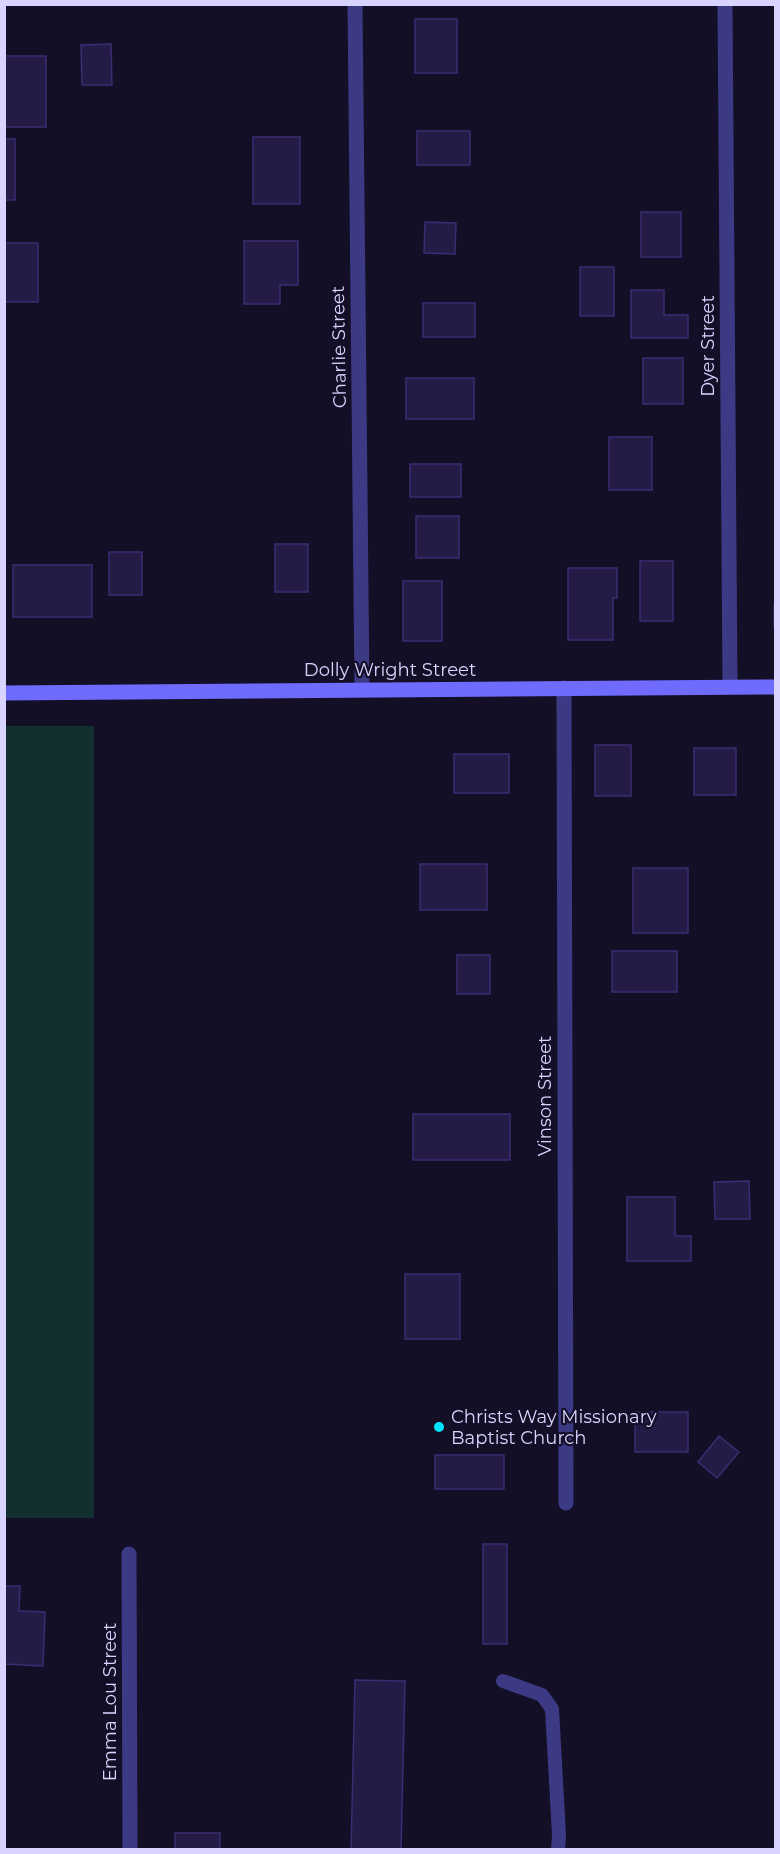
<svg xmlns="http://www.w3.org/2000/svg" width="780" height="1854" font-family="Montserrat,sans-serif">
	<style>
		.green { fill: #12302f }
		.building { fill: #241b47; stroke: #3b2d73; stroke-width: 1.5 }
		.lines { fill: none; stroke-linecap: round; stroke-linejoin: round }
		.lane { stroke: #3d3a85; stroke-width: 14 }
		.street { stroke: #3d3a85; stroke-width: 15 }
		.secondary { stroke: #6f6bff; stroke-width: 15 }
		.poi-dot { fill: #00e5ff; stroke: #130f26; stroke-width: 2 }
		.labels { text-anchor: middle; stroke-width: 4.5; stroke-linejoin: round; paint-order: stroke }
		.street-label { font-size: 18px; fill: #d9d4ff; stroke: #130f26 }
		.poi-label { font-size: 18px; fill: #d9d4ff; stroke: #130f26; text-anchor: start }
	</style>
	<rect width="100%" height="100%" fill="#130f26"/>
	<!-- green -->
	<path class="green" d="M5,726H94V1518H5Z"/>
	<!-- building -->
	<path class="building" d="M415,19H457V73H415Z
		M111,44L112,85H82L81,45Z
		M5,56H46V127H5Z
		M417,131H470V165H417Z
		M253,137H300V204H253Z
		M4,139H15V200H4Z
		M641,212H681V257H641Z
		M425,222L456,223L455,254L424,253Z
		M244,241H298V285H280V304H244Z
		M4,243H38V302H4Z
		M580,267H614V316H580Z
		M631,290H664V315H688V338H631Z
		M423,303H475V337H423Z
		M643,358H683V404H643Z
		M406,378H474V419H406Z
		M609,437H652V490H609Z
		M410,464H461V497H410Z
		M416,516H459V558H416Z
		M275,544H308V592H275Z
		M109,552H142V595H109Z
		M640,561H673V621H640Z
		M13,565H92V617H13Z
		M568,568H617V598H613V640H568Z
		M403,581H442V641H403Z
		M774,604H776V626H774Z
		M595,745H631V796H595Z
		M694,748H736V795H694Z
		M454,754H509V793H454Z
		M420,864H487V910H420Z
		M633,868H688V933H633Z
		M612,951H677V992H612Z
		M457,955H490V994H457Z
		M413,1114H510V1160H413Z
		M749,1181L750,1219H715L714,1182Z
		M627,1197H675V1236H691V1261H627Z
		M405,1274H460V1339H405Z
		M635,1412H688V1452H635Z
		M719,1436L739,1452L717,1478L698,1462Z
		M435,1455H504V1489H435Z
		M483,1544H507V1644H483Z
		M4,1586H20L19,1611L45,1612L43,1666L4,1664Z
		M355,1680L405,1681L401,1850H351Z
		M175,1833H220V1850H175Z"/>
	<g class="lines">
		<!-- lane -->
		<path class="lane" d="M503,1681L542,1695L552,1709L559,1835L558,1850"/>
		<!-- street -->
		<path class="street" d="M355,4L362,689
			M725,4L730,687
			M564,688L566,1503
			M129,1554L130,1850"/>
		<!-- secondary -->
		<path class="secondary" d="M4,693L776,687"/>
	</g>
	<!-- markers -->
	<circle class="poi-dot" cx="439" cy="1427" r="6"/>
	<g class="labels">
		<!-- street labels -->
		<g class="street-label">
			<text transform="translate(708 346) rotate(-90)" y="6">Dyer Street</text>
			<text transform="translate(339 347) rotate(-91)" y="6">Charlie Street</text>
			<text x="390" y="676">Dolly Wright Street</text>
			<text transform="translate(545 1096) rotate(-90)" y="6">Vinson Street</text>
			<text transform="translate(110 1702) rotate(-90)" y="6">Emma Lou Street</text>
		</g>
		<!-- poi labels -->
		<g class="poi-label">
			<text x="451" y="1423">Christs Way Missionary<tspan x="451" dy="21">Baptist Church</tspan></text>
		</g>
	</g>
	<!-- border -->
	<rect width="780" height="1854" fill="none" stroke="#d9d4ff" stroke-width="12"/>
</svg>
